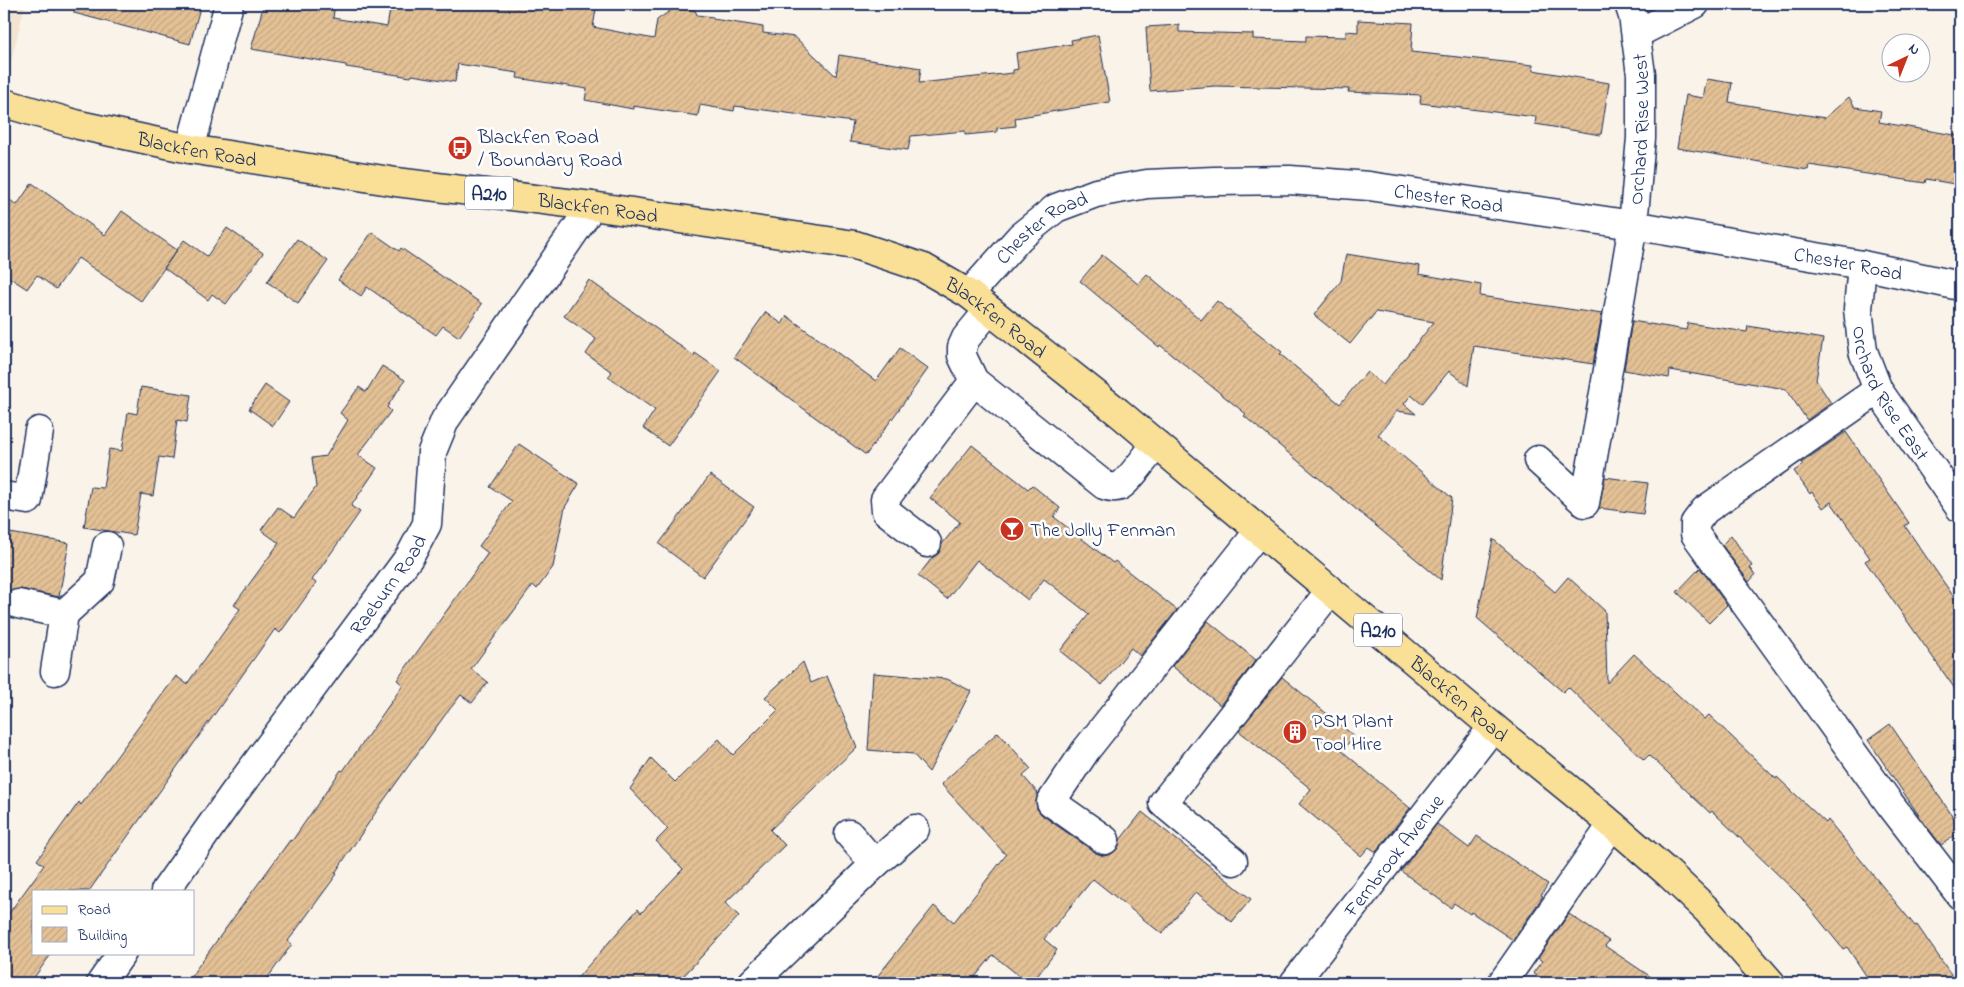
<svg xmlns="http://www.w3.org/2000/svg" width="1964" height="987" font-family="'Indie Flower',sans-serif">
	<style>
		.built { fill: #f3e4d0 }
		.building { fill: url(#building-hatch); stroke: #1b2f5e }
		.lines { fill: none; stroke-linecap: round; stroke-linejoin: round }
		.minor-casing { stroke: #1b2f5e; stroke-width: 31 }
		.major-casing { stroke: #1b2f5e; stroke-width: 31 }
		.minor { stroke: #fff; stroke-width: 28 }
		.major { stroke: #fadf96; stroke-width: 28 }
		.labels { text-anchor: middle; stroke-width: 5; stroke-linejoin: round; paint-order: stroke }
		.shield { fill: #fff; stroke: #5f6d8e; stroke-width: 1 }
		.shield-label { font-size: 19px; font-weight: bold; fill: #1b2f5e }
		.street-label { font-size: 20px; fill: #1b2f5e; stroke: #fff }
		.poi-label { font-size: 20px; fill: #1b2f5e; stroke: #fff; text-anchor: start }
	</style>
	<defs>
		<pattern id="building-hatch" width="6" height="6" patternUnits="userSpaceOnUse" patternTransform="scale(1.25)"><rect width="6" height="6" fill="#e4c195"/><path d="M-1 1l2-2M0 6l6-6M5 7l2-2" fill="none" stroke="#c3a683"/></pattern>
	</defs>
	<rect width="100%" height="100%" fill="#faf3ea"/>
	<filter id="ink" filterUnits="userSpaceOnUse"><feTurbulence type="fractalNoise" baseFrequency=".02" numOctaves="2"/><feDisplacementMap in="SourceGraphic" scale="10" xChannelSelector="R" yChannelSelector="G"/><feConvolveMatrix kernelMatrix="1 2 1 2 8 2 1 2 1" color-interpolation-filters="sRGB"/></filter>
	<g filter="url(#ink)">
		<!-- built -->
		<path class="built" d="M4,4H25L6,83L4,82Z"/>
		<!-- building -->
		<path class="building" d="M75,4H201L190,44L74,13Z
			M264,4H335L333,18L387,27L391,4H597L593,27L654,39L657,20L674,8L695,10L697,15L713,17V19L763,27V33L795,37L836,76L839,55L921,68L919,83L1013,73V70L1018,69L1016,53L1072,44L1071,40L1098,35L1110,102L1015,118L1016,126L997,128V132L965,135V131L911,136L908,150L850,142L853,122L735,106L734,111L700,105L698,116L633,106V109L585,100L587,89L517,78L518,73L458,64L455,82L412,75L411,77L346,67V65L251,49Z
			M1358,20L1413,23L1411,52L1533,65V70L1609,83L1601,135L1535,124L1536,117L1420,103L1421,95L1348,92L1349,89L1215,86L1150,91L1146,27L1179,25V32L1253,34V39L1306,41V36L1346,37V31L1358,32Z
			M1707,79L1732,83L1729,102L1825,118L1849,97L1855,107L1881,111L1879,122L1960,136V185L1926,179L1925,183L1809,165L1808,170L1677,148L1686,95L1703,98Z
			M32,183L105,235L122,211L177,250L141,301L78,258L56,289L37,275L27,289L4,274V196L17,205Z
			M227,228L263,253L226,304L212,294L208,300L164,268L184,240L207,256Z
			M372,232L399,251L401,248L482,304L459,337L443,326L436,335L367,287L361,296L338,280Z
			M297,239L328,261L298,303L267,282Z
			M1346,254L1420,266L1419,274L1481,285L1480,296L1602,314L1593,364L1474,346L1468,386L1449,371L1422,404L1411,395L1404,404L1416,414L1397,411L1378,435L1452,498L1441,580L1244,416L1246,414L1160,345L1159,347L1080,281L1102,255L1138,284L1147,274L1201,320L1217,301L1282,352L1280,354L1340,404L1367,372L1383,385L1434,322L1376,312L1350,344L1314,315L1341,281Z
			M589,280L694,356L695,353L721,371L668,446L643,428L655,410L608,377L612,372L586,354L596,339L564,316Z
			M766,312L782,324L787,316L876,381L900,348L928,369L866,455L734,357Z
			M1632,321L1686,330L1688,323L1747,332L1748,326L1823,339L1816,380L1831,403L1807,420L1786,389L1670,370L1669,378L1624,370Z
			M382,366L405,380L387,407L391,411L358,455L377,468L351,506L360,512L312,580L316,583L280,633L275,629L89,891H34V953H52L30,983H4V920L44,865L37,860L79,802L81,805L176,676L187,684L240,609L234,605L279,543L261,530L278,507L294,518L316,487L312,458L326,456L348,420L340,413L359,387L366,392Z
			M265,385L289,402L273,426L249,409Z
			M141,387L191,395L187,422L177,420L172,459L159,457L153,496L141,494L134,535L84,527L91,487L103,488L109,449L122,451L128,412L137,414Z
			M1846,432L1909,523L1905,526L1960,606V696L1865,561L1870,558L1831,502L1823,508L1812,492L1810,494L1794,471L1803,465L1801,463Z
			M519,444L579,484L565,507L553,567L537,589L533,585L471,669L488,682L472,703L461,695L445,715L384,800L335,873L337,874L288,941L292,944L264,983H186L290,840L292,841L341,770L343,771L403,685L397,680L488,553L479,546L512,501L490,487Z
			M972,445L1028,489L1032,485L1060,508L1054,517L1113,563L1115,561L1177,610L1140,656L1131,648L1102,685L1060,651L1089,614L1044,579L1028,600L977,560L947,599L918,576L932,558L939,553L942,544L960,522L930,498Z
			M710,475L754,507L703,577L659,544Z
			M1605,477L1648,483L1643,514L1599,508Z
			M4,532L69,543L59,597L21,589L4,592Z
			M1731,535L1752,566L1750,567L1755,575L1749,582L1722,545Z
			M1493,539L1555,592L1568,577L1605,611L1607,683L1634,654L1704,719L1709,715L1776,779L1777,777L1826,823L1828,820L1915,926L1917,925L1957,983H1871L1847,947L1843,949L1799,895L1712,811L1710,813L1649,755L1644,760L1568,687L1563,692L1477,618Z
			M1700,568L1727,605L1709,623L1677,592Z
			M1208,621L1256,660L1220,705L1172,666Z
			M803,662L811,683L827,676L857,747L770,830L785,845L725,903L739,916L677,983H573L638,909L641,913L683,869L656,841L668,829L630,789L651,758L675,782L719,739L733,755L778,710L765,697Z
			M873,673L947,679L971,691L929,772L913,754L868,750Z
			M1282,677L1354,736L1342,751L1410,808L1376,852L1369,847L1361,856L1299,804L1311,789L1239,731Z
			M1890,724L1960,827V832L1941,845L1922,820L1868,740Z
			M998,732L1031,769L1023,776L1038,793L1036,800L1037,809L1042,815L1096,853L1104,856L1111,854L1117,849L1120,840L1142,812L1251,899L1232,922L1196,892L1162,934L1093,879L1044,939L1057,950L1032,983H1028L993,955L970,983H872L934,906L954,922L1006,855L941,784Z
			M1437,824L1469,848L1477,836L1548,884L1541,895L1543,896L1513,940L1471,912L1470,914L1454,903L1451,908L1401,871Z
			M1569,914L1609,941L1605,946L1660,983H1548L1533,973L1542,961L1538,958Z"/>
		<g class="lines">
			<defs>
				<g id="minor">
					<path d="M1636,34L1695,4"/>
					<path d="M190,149L229,4"/>
					<path id="s1" d="M1862,265L1858,309L1863,351L1878,390L1960,508"/>
					<path id="s2" d="M969,294L1020,237L1056,208L1096,193L1147,184L1214,181L1290,180L1369,186L1633,225L1862,265L1960,286"/>
					<path d="M989,310L966,338L962,347V356L974,381L1104,485C1109,487 1115,488 1120,486C1128,482 1149,453 1156,444"/>
					<path d="M1878,390L1705,510L1695,523V534L1890,804L1960,895"/>
					<path id="s3" d="M1538,460L1585,503L1633,225L1641,138V74L1633,16L1629,4"/>
					<path d="M4,496L28,500L39,431"/>
					<path d="M927,543L886,511L885,499L974,381"/>
					<path d="M18,604L64,614L55,671"/>
					<path d="M64,614L100,581L107,546"/>
					<path d="M1105,840L1051,802L1086,750L1259,531"/>
					<path d="M1233,861L1163,803L1330,591"/>
					<path d="M875,864L915,829"/>
					<path id="s4" d="M165,891L232,796L410,556L427,524L432,452L445,420L592,206"/>
					<path d="M101,983L122,953"/>
					<path d="M752,983L875,864L849,834"/>
					<path id="s5" d="M1294,983L1493,727"/>
					<path d="M1502,983L1612,825"/>
				</g>
				<g id="major">
					<path id="s6" d="M4,103L79,125L190,149L396,182L592,206L855,245L924,268L969,294L1118,412L1493,727L1602,816L1668,873L1707,910L1771,983"/>
				</g>
			</defs>
			<!-- minor casing -->
			<use href="#minor" class="minor-casing"/>
			<!-- major casing -->
			<use href="#major" class="major-casing"/>
			<!-- minor -->
			<use href="#minor" class="minor"/>
			<!-- major -->
			<use href="#major" class="major"/>
		</g>
	</g>
	<!-- icons -->
	<defs>
		<symbol id="bus-disc" viewBox="-11 -11 22 22"><circle r="9.5" fill="#c8321e" stroke="#fff"/><path d="M-5-6H5V4H4V6H2V4H-2V6H-4V4H-5ZM-3.5-4V0h7V-4ZM-3.5 1.2v1.5H-2V1.2ZM2 1.2v1.5H3.5V1.2Z" fill="#fff"/></symbol>
		<symbol id="bar-disc" viewBox="-11 -11 22 22"><circle r="9.5" fill="#c8321e" stroke="#fff"/><path d="M-6-5H6L.8 .8V4.5H3.5V6h-7V4.5H-.8V.8Z" fill="#fff"/></symbol>
		<symbol id="building-disc" viewBox="-11 -11 22 22"><circle r="9.5" fill="#c8321e" stroke="#fff"/><path d="M-4-6H4V6H1V3H-1V6H-4ZM-2.5-4.3h1.7v1.8h-1.7ZM.8-4.3h1.7v1.8H.8ZM-2.5-1h1.7V.8h-1.7ZM.8-1h1.7V.8H.8Z" fill="#fff"/></symbol>
	</defs>
	<g fill-rule="evenodd">
		<use href="#bus-disc" x="446" y="134" width="28" height="28"/>
		<use href="#bar-disc" x="998" y="515" width="28" height="28"/>
		<use href="#building-disc" x="1281" y="718" width="28" height="28"/>
	</g>
	<g class="labels">
		<!-- shield labels -->
		<g class="shield">
			<rect x="465" y="176.5" width="48" height="33" rx="4"/>
			<rect x="1354" y="613.5" width="48" height="33" rx="4"/>
		</g>
		<g class="shield-label">
			<text x="489" y="200">A210</text>
			<text x="1378" y="637">A210</text>
		</g>
		<!-- street labels -->
		<g class="street-label">
			<text dy="7" stroke="none"><textPath href="#s3" startOffset="442">Orchard Rise West</textPath></text>
			<text dy="7" stroke="none"><textPath href="#s6" startOffset="199">Blackfen Road</textPath></text>
			<text dy="7" stroke="none"><textPath href="#s2" startOffset="520">Chester Road</textPath></text>
			<text dy="7" stroke="none"><textPath href="#s6" startOffset="604">Blackfen Road</textPath></text>
			<text dy="7" stroke="none"><textPath href="#s2" startOffset="100">Chester Road</textPath></text>
			<text dy="7" stroke="none"><textPath href="#s2" startOffset="925">Chester Road</textPath></text>
			<text dy="7" stroke="none"><textPath href="#s6" startOffset="1024">Blackfen Road</textPath></text>
			<text dy="7" stroke="none"><textPath href="#s1" startOffset="136">Orchard Rise East</textPath></text>
			<text dy="7" stroke="none"><textPath href="#s4" startOffset="379">Raeburn Road</textPath></text>
			<text dy="7" stroke="none"><textPath href="#s6" startOffset="1624">Blackfen Road</textPath></text>
			<text dy="7" stroke="none"><textPath href="#s5" startOffset="162">Fernbrook Avenue</textPath></text>
		</g>
		<!-- poi labels -->
		<g class="poi-label">
			<text x="478" y="143">Blackfen Road<tspan x="478" dy="23">/ Boundary Road</tspan></text>
			<text x="1030" y="536">The Jolly Fenman</text>
			<text x="1312" y="727">PSM Plant<tspan x="1312" dy="23">Tool Hire</tspan></text>
		</g>
	</g>
	<!-- margin -->
	<rect width="1964" height="987" fill="none" stroke="#fff" stroke-width="20"/>
	<rect x="10" y="10" width="1944" height="967" fill="none" stroke="#1b2f5e" stroke-width="2" filter="url(#ink)"/>
	<!-- legend -->
	<rect x="32" y="890" width="162" height="65" fill="#ffffff" stroke="#a4acbf"/>
	<rect x="42" y="906" width="25" height="8" fill="#fadf96" stroke="#a4acbf"/>
	<text x="78" y="914" font-size="15" fill="#1b2f5e">Road</text>
	<rect x="42" y="927" width="25" height="15" fill="url(#building-hatch)" stroke="#a4acbf"/>
	<text x="78" y="940" font-size="15" fill="#1b2f5e">Building</text>
	<!-- north arrow -->
	<g transform="translate(1906 58) rotate(43)"><circle r="24" fill="#ffffff" stroke="#a4acbf"/>
	<path d="M0-4L9 19L0 12L-9 19Z" fill="#c8321e"/>
	<text y="-8" font-size="14" font-weight="bold" text-anchor="middle" fill="#1b2f5e">N</text>
	</g>
</svg>
